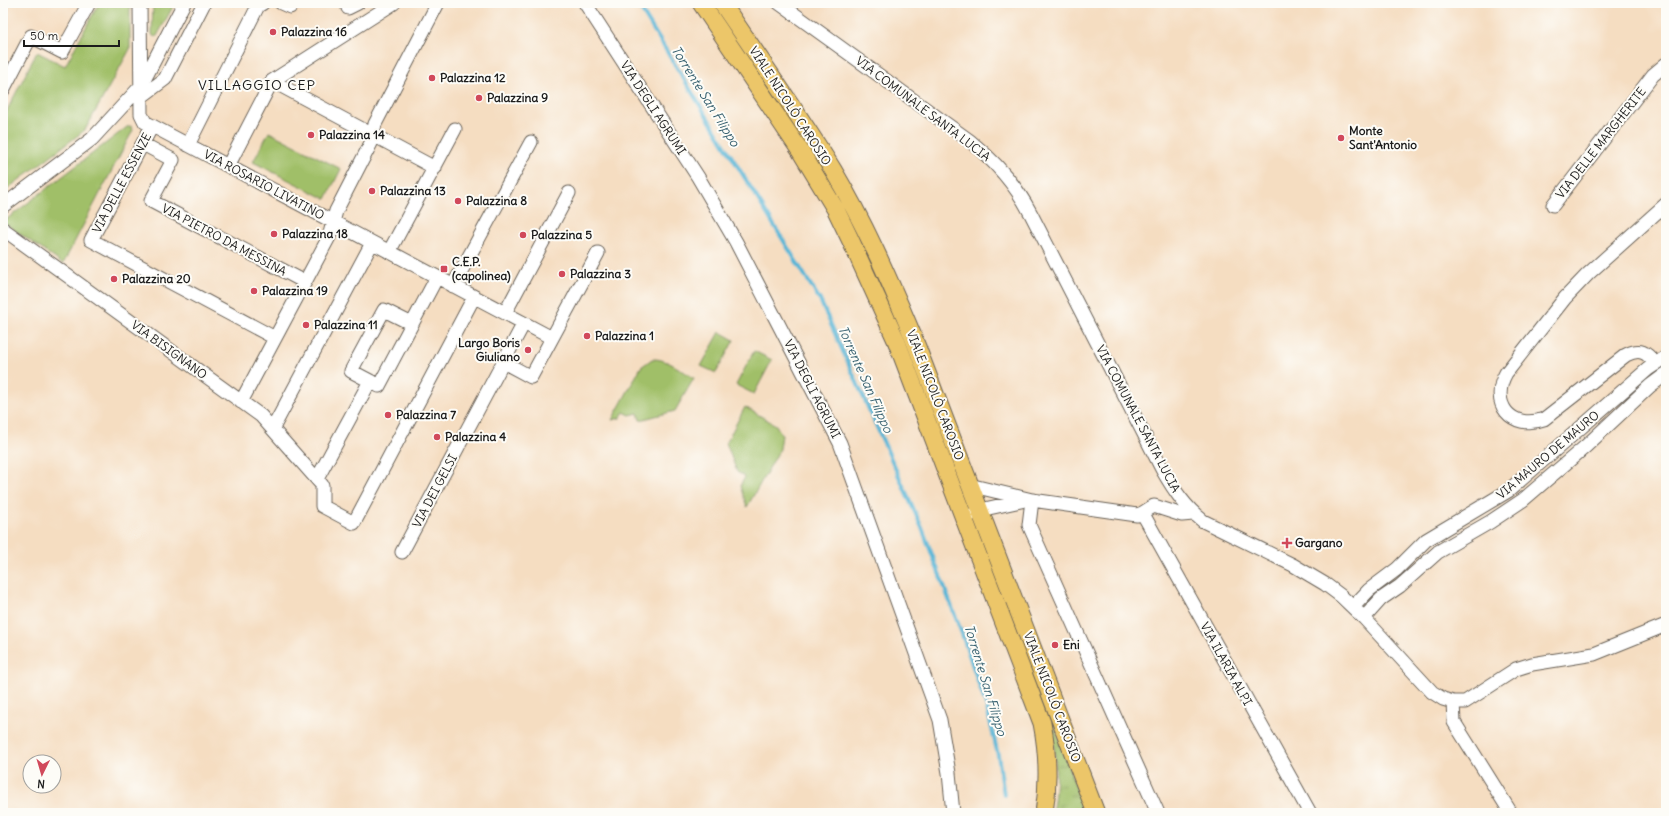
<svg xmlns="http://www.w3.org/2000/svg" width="1669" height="816" font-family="Delius,sans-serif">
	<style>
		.grass { fill: url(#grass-tufts); stroke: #5e6e42 }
		.park { fill: #a0bf67; stroke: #5e6e42 }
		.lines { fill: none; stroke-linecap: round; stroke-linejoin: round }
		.stream { stroke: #58b5d6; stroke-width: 4 }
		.minor-casing { stroke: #686056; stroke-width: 15 }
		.major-casing { stroke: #686056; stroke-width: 19 }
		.minor { stroke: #fff; stroke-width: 13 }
		.major { stroke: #ecc669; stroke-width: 17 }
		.poi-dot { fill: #d1495b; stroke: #fdfcf7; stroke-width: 1.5 }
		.labels { text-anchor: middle; stroke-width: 4; stroke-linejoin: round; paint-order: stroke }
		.poi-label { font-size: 12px; font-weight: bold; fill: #1c1c1c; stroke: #fdfcf7; text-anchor: start }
		.street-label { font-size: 12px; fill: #1c1c1c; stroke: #fdfcf7 }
		.water-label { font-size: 13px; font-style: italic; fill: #376170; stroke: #fdfcf7 }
		.quarter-label { font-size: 14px; letter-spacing: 1px; fill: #1c1c1c; stroke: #fdfcf7 }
	</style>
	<defs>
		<pattern id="grass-tufts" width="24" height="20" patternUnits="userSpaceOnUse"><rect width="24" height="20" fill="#a0bf67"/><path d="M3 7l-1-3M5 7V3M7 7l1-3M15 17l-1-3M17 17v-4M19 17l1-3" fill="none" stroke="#829a54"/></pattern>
	</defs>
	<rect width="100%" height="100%" fill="#fdfcf7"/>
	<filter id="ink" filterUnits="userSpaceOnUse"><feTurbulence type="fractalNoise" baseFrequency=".025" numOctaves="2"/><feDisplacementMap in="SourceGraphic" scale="8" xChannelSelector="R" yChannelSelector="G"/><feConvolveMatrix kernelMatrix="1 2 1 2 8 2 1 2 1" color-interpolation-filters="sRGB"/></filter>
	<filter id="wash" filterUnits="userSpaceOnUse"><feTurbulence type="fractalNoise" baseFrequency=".012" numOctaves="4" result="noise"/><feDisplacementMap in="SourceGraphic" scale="16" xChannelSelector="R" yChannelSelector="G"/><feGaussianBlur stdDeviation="0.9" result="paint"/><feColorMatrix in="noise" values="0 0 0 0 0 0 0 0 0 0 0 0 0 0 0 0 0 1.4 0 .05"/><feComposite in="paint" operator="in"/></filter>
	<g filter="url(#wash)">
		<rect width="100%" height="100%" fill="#f5ddc1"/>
		<!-- grass -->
		<path class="grass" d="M1054,725L1085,813H1052C1058,783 1056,756 1051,726Z"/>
		<!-- park -->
		<path class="park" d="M99,3H130V49L85,130L3,192V118L37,52L65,66Z
			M153,3H175L157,36L154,37L152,34Z
			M131,126L133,130L63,264L3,222L127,127Z
			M269,132L341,169L326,199L253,162Z
			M720,332L734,340L716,373L701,366Z
			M754,351L772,360L754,394L736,385Z
			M652,359C667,358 682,371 694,378L675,411L640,420L638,413L630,415L624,412L620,418L612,420L641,367Z
			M745,407L776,425L782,435L780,449L747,507L740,486L745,477L737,472L726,443Z"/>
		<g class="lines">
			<!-- stream -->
			<path class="stream" d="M637,3L820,300L922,528L962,634L987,708L998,755L1004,795"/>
		</g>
	</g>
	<g filter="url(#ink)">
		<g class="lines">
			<defs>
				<path id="minor" d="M140,3L141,114L145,122L552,338
					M281,3L290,7L292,3
					M585,3L698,177L736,242L840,443L940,720L949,773L953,813
					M779,3L970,141C996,162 1016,185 1031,214L1163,471C1174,490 1185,507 1203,521L1293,565L1325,584L1341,596L1364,618L1432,692L1443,699L1453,702H1465L1516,669L1532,664L1594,654L1666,625
					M348,8L358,3
					M272,81L435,168
					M3,90L31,36L62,52L89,3
					M141,97L165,79L204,3
					M152,126L91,240L275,338
					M143,144L173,160L151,201L305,282
					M188,145L258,6L263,3
					M228,166L272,81L394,3
					M1553,205L1653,75L1666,64
					M3,206L92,139L141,86L184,3
					M3,229L261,416L322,485V506L354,523L474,297
					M389,252L455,129
					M453,286L531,142
					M505,313L569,193
					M503,362L531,377L598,253
					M1655,364C1647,352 1640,348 1626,355L1544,419C1511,431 1489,403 1506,373L1565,298L1588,274L1666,204
					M370,381L351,371L384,310L412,324
					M241,402L329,237L336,211L371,143L375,124L438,3
					M273,428L372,243
					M317,479L370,381L379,386L437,277
					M969,485L1032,500L1137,515C1144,514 1147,509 1154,506L1182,515L1193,514
					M1032,500L1029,525L1158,813
					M973,514L989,508L1021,501L1024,499
					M1143,514L1310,813
					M402,552L524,323
					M1353,607L1369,590L1397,569L1426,540L1508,491L1648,369L1666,357
					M1364,618L1381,599L1400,586L1438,552L1490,522L1523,500L1586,446L1650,386L1666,374
					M1453,702L1454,722L1511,813"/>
				<path id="major" d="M701,3L801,152L836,210L850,239L896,340L1042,723C1048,754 1049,782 1044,813
					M722,3C759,58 798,113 833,170C864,222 889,279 912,334L1096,813"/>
			</defs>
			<!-- minor casing -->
			<use href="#minor" class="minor-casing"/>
			<!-- major casing -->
			<use href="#major" class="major-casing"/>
			<!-- minor -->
			<use href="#minor" class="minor"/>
			<!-- major -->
			<use href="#major" class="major"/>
		</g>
	</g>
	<!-- markers -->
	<g class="poi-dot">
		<circle cx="273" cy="32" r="4"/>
		<circle cx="432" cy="78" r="4"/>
		<circle cx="479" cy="98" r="4"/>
		<circle cx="311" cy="135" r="4"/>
		<circle cx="1341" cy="138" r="4"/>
		<circle cx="372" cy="191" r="4"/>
		<circle cx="458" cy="201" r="4"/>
		<circle cx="274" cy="234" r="4"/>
		<circle cx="523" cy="235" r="4"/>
		<rect x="440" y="265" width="8" height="8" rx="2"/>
		<circle cx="562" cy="274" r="4"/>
		<circle cx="114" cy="279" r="4"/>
		<circle cx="254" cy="291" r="4"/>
		<circle cx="306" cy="325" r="4"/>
		<circle cx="587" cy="336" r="4"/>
		<circle cx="528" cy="350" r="4"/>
		<circle cx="388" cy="415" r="4"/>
		<circle cx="437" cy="437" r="4"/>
		<path d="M1285 537h4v4h4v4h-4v4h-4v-4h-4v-4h4z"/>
		<circle cx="1055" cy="645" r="4"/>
	</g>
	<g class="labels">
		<!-- poi labels -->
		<g class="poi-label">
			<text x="281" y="36">Palazzina 16</text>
			<text x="440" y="82">Palazzina 12</text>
			<text x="487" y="102">Palazzina 9</text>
			<text x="1349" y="135">Monte<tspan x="1349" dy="14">Sant'Antonio</tspan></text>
			<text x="319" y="139">Palazzina 14</text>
			<text x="380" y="195">Palazzina 13</text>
			<text x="466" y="205">Palazzina 8</text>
			<text x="282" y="238">Palazzina 18</text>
			<text x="531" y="239">Palazzina 5</text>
			<text x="452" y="266">C.E.P.<tspan x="452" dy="14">(capolinea)</tspan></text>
			<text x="570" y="278">Palazzina 3</text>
			<text x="122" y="283">Palazzina 20</text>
			<text x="262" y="295">Palazzina 19</text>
			<text x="314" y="329">Palazzina 11</text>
			<text x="595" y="340">Palazzina 1</text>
			<text x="520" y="347" text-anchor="end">Largo Boris<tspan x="520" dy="14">Giuliano</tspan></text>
			<text x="396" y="419">Palazzina 7</text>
			<text x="445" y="441">Palazzina 4</text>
			<text x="1295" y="547">Gargano</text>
			<text x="1063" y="649">Eni</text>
		</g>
		<!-- street labels -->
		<g class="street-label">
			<text transform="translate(790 106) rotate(57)" y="4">VIALE NICOLÒ CAROSIO</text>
			<text transform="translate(653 108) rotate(57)" y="4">VIA DEGLI AGRUMI</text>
			<text transform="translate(923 109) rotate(37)" y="4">VIA COMUNALE SANTA LUCIA</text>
			<text transform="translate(1601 143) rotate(-52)" y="4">VIA DELLE MARGHERITE</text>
			<text transform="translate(122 183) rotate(-62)" y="4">VIA DELLE ESSENZE</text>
			<text transform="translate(264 185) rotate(28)" y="4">VIA ROSARIO LIVATINO</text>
			<text transform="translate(224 240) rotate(28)" y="4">VIA PIETRO DA MESSINA</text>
			<text transform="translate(169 350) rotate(36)" y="4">VIA BISIGNANO</text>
			<text transform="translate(812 389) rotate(63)" y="4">VIA DEGLI AGRUMI</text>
			<text transform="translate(935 395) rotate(69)" y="4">VIALE NICOLÒ CAROSIO</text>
			<text transform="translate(1138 419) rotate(62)" y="4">VIA COMUNALE SANTA LUCIA</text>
			<text transform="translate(1548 455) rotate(-40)" y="4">VIA MAURO DE MAURO</text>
			<text transform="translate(435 491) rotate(-62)" y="4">VIA DEI GELSI</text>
			<text transform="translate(1226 664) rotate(61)" y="4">VIA ILARIA ALPI</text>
			<text transform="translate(1052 697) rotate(69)" y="4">VIALE NICOLÒ CAROSIO</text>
		</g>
		<!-- water labels -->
		<g class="water-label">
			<text transform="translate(706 96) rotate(58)" y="5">Torrente San Filippo</text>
			<text transform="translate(866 379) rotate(66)" y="5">Torrente San Filippo</text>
			<text transform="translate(986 680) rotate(73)" y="5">Torrente San Filippo</text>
		</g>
		<!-- quarter labels -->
		<g class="quarter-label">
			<text x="257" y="90">VILLAGGIO CEP</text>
		</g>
	</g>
	<!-- margin -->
	<rect width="1669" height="816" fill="none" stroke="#fdfcf7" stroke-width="16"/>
	<!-- north arrow -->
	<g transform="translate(42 774) rotate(185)"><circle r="19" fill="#fdfcf7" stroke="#a3a29f"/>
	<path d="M0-3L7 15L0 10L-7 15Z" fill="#d1495b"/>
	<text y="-6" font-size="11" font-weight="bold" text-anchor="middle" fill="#1c1c1c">N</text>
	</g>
	<!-- scale -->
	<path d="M24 40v6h95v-6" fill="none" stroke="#1c1c1c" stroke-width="2"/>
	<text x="30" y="40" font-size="12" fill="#1c1c1c" stroke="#fdfcf7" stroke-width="3" paint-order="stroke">50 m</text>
</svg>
